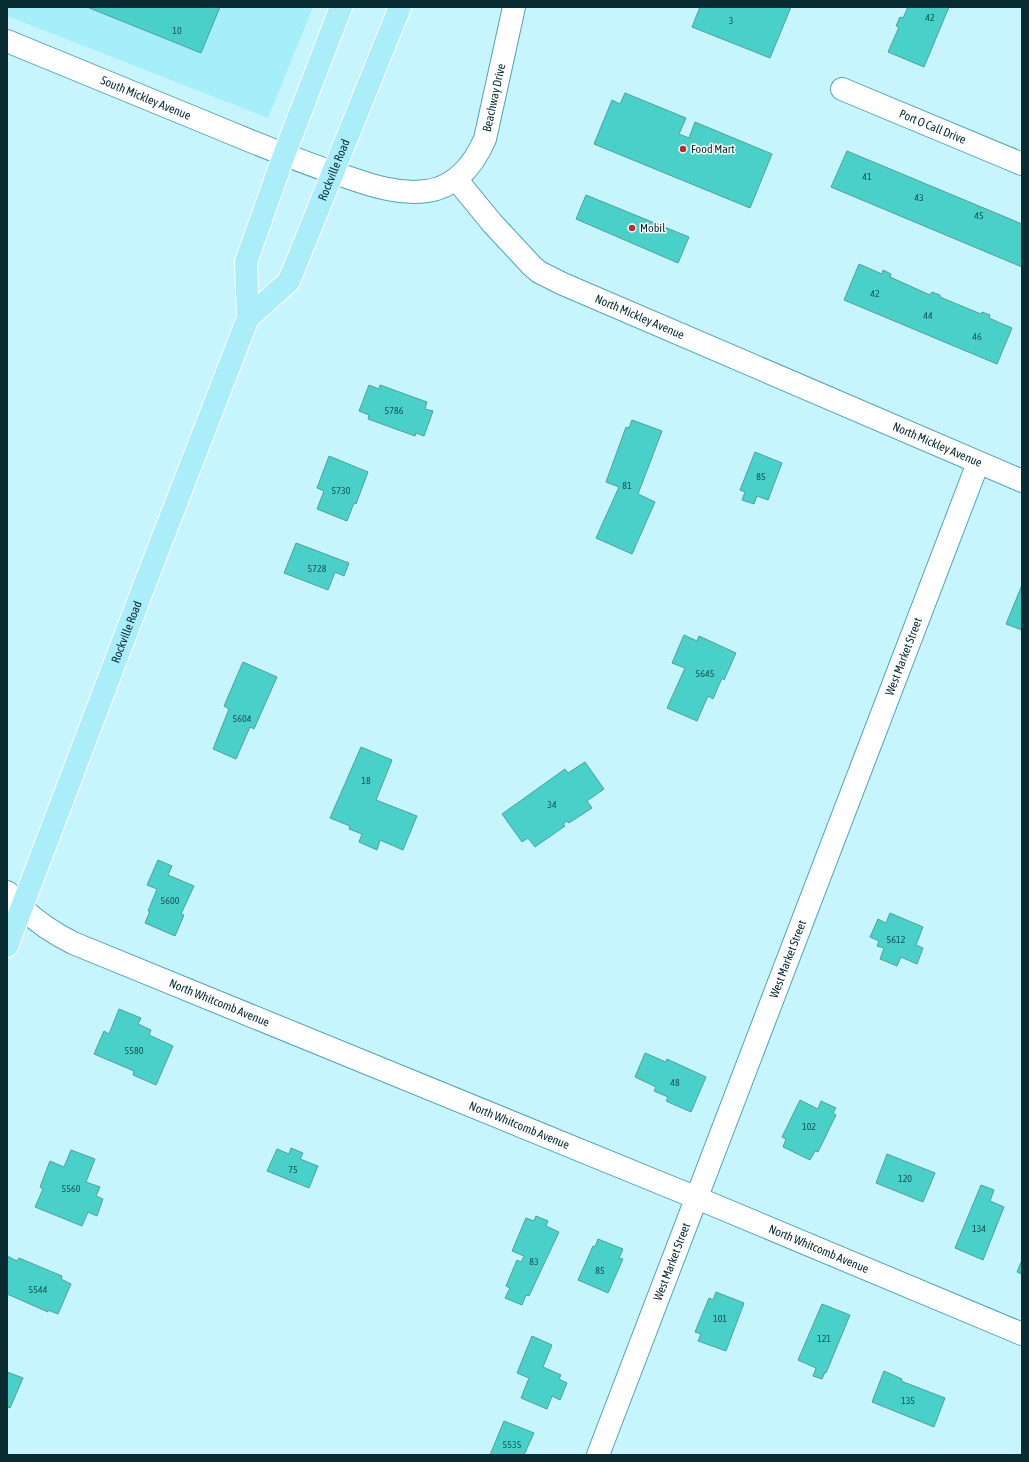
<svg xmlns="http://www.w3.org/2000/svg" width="1029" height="1462" font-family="'Asap Condensed',sans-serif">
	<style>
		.built { fill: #a6eefa }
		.building { fill: #49d1c9; stroke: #4ea19b }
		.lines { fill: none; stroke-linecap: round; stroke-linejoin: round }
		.minor-casing { stroke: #52a3b1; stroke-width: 24 }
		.major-casing { stroke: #fff; stroke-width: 24 }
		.minor { stroke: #fff; stroke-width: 22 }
		.major { stroke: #abedf8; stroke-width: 22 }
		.poi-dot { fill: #bc2f23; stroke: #fff; stroke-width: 1.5 }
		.labels { text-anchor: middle; stroke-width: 3; stroke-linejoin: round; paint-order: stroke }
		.number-label { font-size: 10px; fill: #185558 }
		.street-label { font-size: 12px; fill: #082c32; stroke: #fff }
		.poi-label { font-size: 12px; fill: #082c32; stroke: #fff; text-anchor: start }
	</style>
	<rect width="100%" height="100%" fill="#c6f5fd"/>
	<!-- built -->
	<path class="built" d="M7,7H313L268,118L7,16Z"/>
	<!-- building -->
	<path class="building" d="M87,7H220L201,53Z
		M700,7H791L770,58L692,27Z
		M908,7H949L924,67L888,52L899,27L896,26L900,17L903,18Z
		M625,93L686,118L679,134L689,138L695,122L772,154L750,208L594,144L612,100L620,104Z
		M847,151L1022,224V267L831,187Z
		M586,195L689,237L678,263L576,219Z
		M859,264L882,274L883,270L891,274L890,277L930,295L932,292L940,295V297L981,314L982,312L990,315L989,318L1012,328L997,364L844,300Z
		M369,385L379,389L380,385L427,402L425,409L433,411L424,436L416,433L415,436L368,419L369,415L359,411Z
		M632,420L662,431L638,494L655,502L632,554L596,538L619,487L606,482L626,427L629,428Z
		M755,452L782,463L768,500L757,496L754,504L742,500L745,492L740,490Z
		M329,456L368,472L356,504L354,503L347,521L317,509L324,491L317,488Z
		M296,543L349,563L344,576L335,572L328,590L284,573Z
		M1022,585V630L1006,624Z
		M684,635L697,641L699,636L736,653L724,680L722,678L713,699L708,696L697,721L667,708L685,668L672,663Z
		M243,662L277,677L254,729L250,727L236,759L213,749L229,709L224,706Z
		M361,747L392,760L376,800L417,816L403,850L380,840L377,850L359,842L362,834L349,829L350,826L330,818Z
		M585,762L604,789L587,801L592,808L569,823L567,821L563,824L565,826L535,847L528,838L522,842L502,814L565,769L568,773Z
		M158,860L172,866L168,875L194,886L181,914L184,915L175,936L145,923L150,911H148L157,889L147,885Z
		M890,913L923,927L916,945L923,948L917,964L901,957L897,966L880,959L884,948L877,946L879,941L870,937L878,919L886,923Z
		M119,1009L141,1018L138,1024L151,1030L149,1035L173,1046L156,1085L133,1075L134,1071L94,1054L104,1031L109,1034Z
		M645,1053L666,1062L667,1059L706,1077L691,1112L666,1101L668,1097L654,1091L656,1087L635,1077Z
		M800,1100L818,1109L821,1101L836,1108L833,1113L836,1115L818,1152L815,1151L810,1160L783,1147L786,1139L782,1137Z
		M291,1148L303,1153L300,1159L318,1166L309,1188L267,1171L277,1149L289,1154Z
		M71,1150L95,1159L86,1182L100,1187L96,1196L103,1199L97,1216L88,1212L82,1226L35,1207L43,1189L40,1187L50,1161L64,1167Z
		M887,1154L935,1173L923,1202L876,1183Z
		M981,1185L994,1190L990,1201L1004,1207L983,1260L955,1248Z
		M536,1216L548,1221L546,1226L559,1232L529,1296L526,1295L522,1305L505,1298L510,1288L506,1286L517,1260L521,1262L524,1256L512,1251L526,1218L534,1221Z
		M598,1239L623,1249L619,1258L623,1259L608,1293L578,1280L593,1246L595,1247Z
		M7,1256L17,1261L19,1258L62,1276L61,1279L71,1284L58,1314L48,1310V1312L7,1294Z
		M1022,1260V1274L1017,1272Z
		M716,1292L744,1303L726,1351L698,1341L701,1334L695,1332L709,1298L713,1300Z
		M822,1304L850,1315L826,1373L825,1372L822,1379L813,1376L816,1368L798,1360Z
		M532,1336L552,1345L543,1367L561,1375L559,1379L567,1383L560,1400L552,1396L547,1409L521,1398L529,1378L517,1373Z
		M884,1371L902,1379L901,1381L945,1398L934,1427L872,1402Z
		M7,1372L23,1378L10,1408L7,1407Z
		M504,1421L534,1433L524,1455H490Z"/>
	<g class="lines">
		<defs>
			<g id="minor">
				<path id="s1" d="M7,41C76,69 145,98 214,126C257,144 300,162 344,176C370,185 398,195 427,191C456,187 474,164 485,139L514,7"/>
				<path id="s2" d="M842,89L1022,164"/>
				<path id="s3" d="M456,179L492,223L532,266L539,272L563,284L1022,481"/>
				<path id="s4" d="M7,892C13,897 17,903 22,908C37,922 55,934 73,943L697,1198L1022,1334"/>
				<path id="s5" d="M598,1455L978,463"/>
			</g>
			<g id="major">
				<path id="s6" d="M248,318L289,281L400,7"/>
				<path id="s7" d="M7,946L149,573L248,318L246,262L284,155L341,7"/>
			</g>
		</defs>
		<!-- minor casing -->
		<use href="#minor" class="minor-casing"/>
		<!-- major casing -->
		<use href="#major" class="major-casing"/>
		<!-- minor -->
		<use href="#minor" class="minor"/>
		<!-- major -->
		<use href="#major" class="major"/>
	</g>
	<!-- markers -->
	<g class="poi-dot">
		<circle cx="683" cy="149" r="4"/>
		<circle cx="632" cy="228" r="4"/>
	</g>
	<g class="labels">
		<!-- number labels -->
		<g class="number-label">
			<text x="930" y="21">42</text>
			<text x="731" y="24">3</text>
			<text x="177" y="34">10</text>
			<text x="867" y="180">41</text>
			<text x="919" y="201">43</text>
			<text x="979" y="219">45</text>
			<text x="875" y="297">42</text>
			<text x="928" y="319">44</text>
			<text x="977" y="340">46</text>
			<text x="394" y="414">5786</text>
			<text x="761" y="480">85</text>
			<text x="627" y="489">81</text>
			<text x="341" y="494">5730</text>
			<text x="317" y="572">5728</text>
			<text x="705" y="677">5645</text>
			<text x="242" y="722">5604</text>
			<text x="366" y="784">18</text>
			<text x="552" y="808">34</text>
			<text x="170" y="904">5600</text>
			<text x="896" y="943">5612</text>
			<text x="134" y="1054">5580</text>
			<text x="675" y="1086">48</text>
			<text x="809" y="1130">102</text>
			<text x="293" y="1173">75</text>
			<text x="905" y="1182">120</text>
			<text x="71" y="1192">5560</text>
			<text x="979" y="1232">134</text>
			<text x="534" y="1265">83</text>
			<text x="600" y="1274">85</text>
			<text x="38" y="1293">5544</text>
			<text x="720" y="1322">101</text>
			<text x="824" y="1342">121</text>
			<text x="908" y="1404">135</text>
			<text x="512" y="1448">5535</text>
		</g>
		<!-- street labels -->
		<g class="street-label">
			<text dy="4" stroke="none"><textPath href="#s1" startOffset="150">South Mickley Avenue</textPath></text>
			<text dy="4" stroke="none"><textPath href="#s1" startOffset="572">Beachway Drive</textPath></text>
			<text dy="4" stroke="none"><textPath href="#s2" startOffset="98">Port O Call Drive</textPath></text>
			<text dy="4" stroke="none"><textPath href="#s6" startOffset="175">Rockville Road</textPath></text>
			<text dy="4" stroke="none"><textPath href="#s3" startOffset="235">North Mickley Avenue</textPath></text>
			<text dy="4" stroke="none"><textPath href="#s3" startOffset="559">North Mickley Avenue</textPath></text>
			<text dy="4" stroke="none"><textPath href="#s7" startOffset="336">Rockville Road</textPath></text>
			<text dy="4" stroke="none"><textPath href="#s5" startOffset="855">West Market Street</textPath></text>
			<text dy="4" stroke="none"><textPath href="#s5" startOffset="531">West Market Street</textPath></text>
			<text dy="4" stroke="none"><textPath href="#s4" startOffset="242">North Whitcomb Avenue</textPath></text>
			<text dy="4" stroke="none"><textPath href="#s4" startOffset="566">North Whitcomb Avenue</textPath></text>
			<text dy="4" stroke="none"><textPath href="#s4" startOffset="890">North Whitcomb Avenue</textPath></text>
			<text dy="4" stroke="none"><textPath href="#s5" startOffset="207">West Market Street</textPath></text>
		</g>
		<!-- poi labels -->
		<g class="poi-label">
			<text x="691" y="153">Food Mart</text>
			<text x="640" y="232">Mobil</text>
		</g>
	</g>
	<!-- border -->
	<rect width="1029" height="1462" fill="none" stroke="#082c32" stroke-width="16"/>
</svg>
